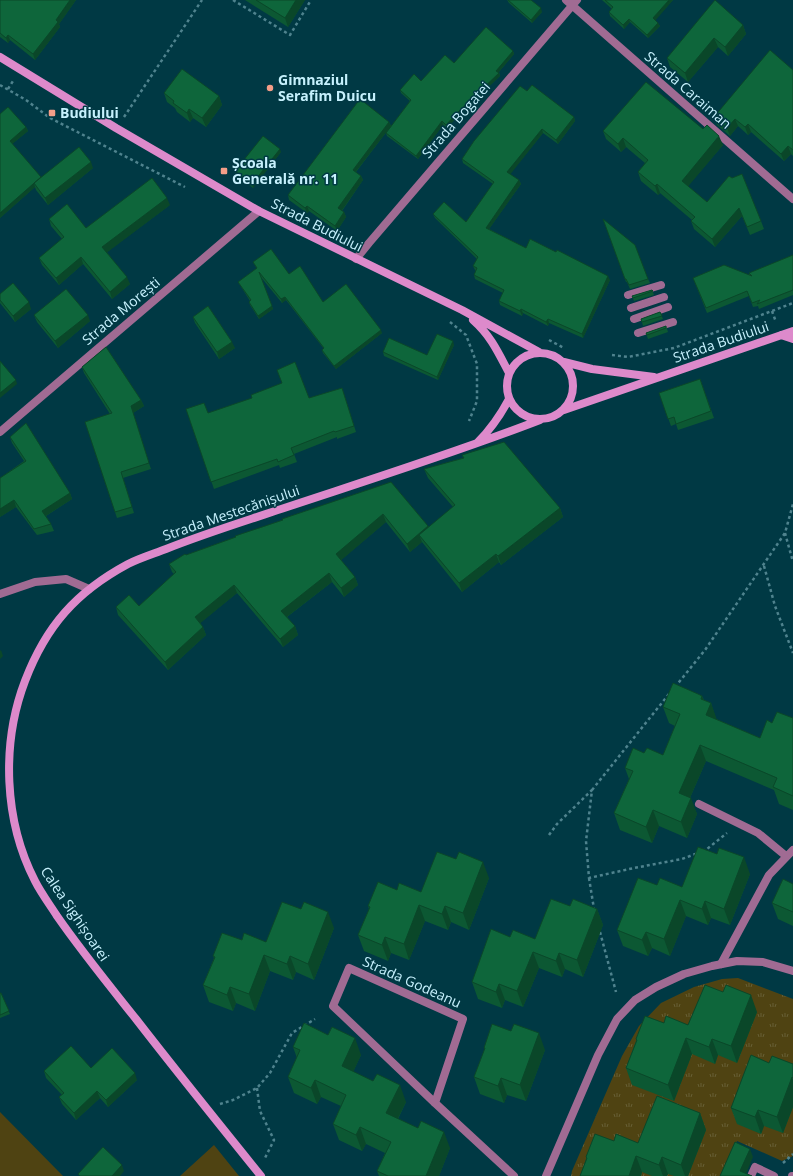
<svg xmlns="http://www.w3.org/2000/svg" width="793" height="1176" font-family="'Open Sans',sans-serif">
	<style>
		.grass { fill: url(#grass-tufts) }
		.garden { fill: #4f4312 }
		.lines { fill: none; stroke-linecap: round; stroke-linejoin: round }
		.path { stroke: #4f838e; stroke-width: 2.5; stroke-dasharray: 3 3; stroke-linecap: butt }
		.lane { stroke: #a06b93; stroke-width: 8 }
		.street { stroke: #a06b93; stroke-width: 8 }
		.secondary { stroke: #dd8acb; stroke-width: 8 }
		.wall { fill: #0c5833 }
		.shaded-wall { fill: #0a4729 }
		.building { fill: #0e663b; stroke: #0a4729 }
		.poi-dot { fill: #f49e88; stroke: #003944; stroke-width: 1.5 }
		.labels { text-anchor: middle; stroke-width: 3; stroke-linejoin: round; paint-order: stroke }
		.poi-label { font-size: 14px; font-weight: bold; fill: #c6f1fd; stroke: #003944; text-anchor: start }
		.street-label { font-size: 14px; fill: #c6f1fd; stroke: #003944 }
	</style>
	<defs>
		<pattern id="grass-tufts" width="24" height="20" patternUnits="userSpaceOnUse"><rect width="24" height="20" fill="#4f4312"/><path d="M3 7l-1-3M5 7V3M7 7l1-3M15 17l-1-3M17 17v-4M19 17l1-3" fill="none" stroke="#675f35"/></pattern>
	</defs>
	<rect width="100%" height="100%" fill="#003944"/>
	<!-- grass -->
	<path class="grass" d="M738,978L793,999V1156L782,1161L737,1141L721,1176H571L572,1171L622,1056L639,1026L661,1003L694,987L722,979Z"/>
	<!-- garden -->
	<path class="garden" d="M0,1112L63,1176H0Z
		M214,1145L239,1176H180Z"/>
	<g class="lines">
		<!-- path -->
		<path class="path" d="M233,0L290,35L311,0
			M0,85L26,100L50,118L185,187
			M8,89L13,81
			M124,117L202,0
			M772,311L776,322
			M450,322L466,335L477,364V401L469,421
			M549,340L564,348
			M612,355L628,357L674,348L793,303
			M785,533L793,562
			M764,566L775,606L793,653
			M675,687L705,650L785,533L793,504
			M592,790L669,694
			M549,835L557,824L592,790L586,841L589,878L634,868L682,859L698,853
			M702,851L707,849L727,833
			M589,878L594,909
			M600,932L616,992
			M257,1088L260,1111L274,1140L265,1158
			M220,1104L233,1100L257,1088L270,1073L292,1033L315,1019
			M783,1163L793,1154"/>
		<!-- lane -->
		<path class="lane" d="M628,295L661,285
			M631,308L664,297
			M634,319L668,307
			M638,333L673,322
			M699,804L758,833L786,856
			M721,964L769,875L793,850
			M751,1176L755,1167L774,1176
			M792,1176H793"/>
		<!-- street -->
		<path class="street" d="M566,0L793,199
			M356,259L369,243L577,0
			M0,432L259,211
			M0,594L35,582L66,579L89,589
			M435,1103L463,1019L349,968L333,1006L435,1103L514,1176
			M546,1176L598,1055L617,1019L635,1000L656,987L684,974L712,966L737,961L763,962L793,971"/>
		<!-- secondary -->
		<path class="secondary" d="M0,57L116,128L259,211L462,310L539,352
			M473,320C491,336 498,352 509,373
			M781,335L793,339
			M507 386a33 33 0 1 1 66 0a33 33 0 1 1-66 0Z
			M564,362L592,369L654,377
			M564,410L793,331
			M477,443C491,429 500,416 509,399
			M261,1176C219,1124 177,1072 136,1019C109,985 82,952 57,916C50,905 41,893 35,881C4,821 1,744 25,681C46,626 76,592 128,564C140,558 153,554 166,549C201,535 236,524 272,512C362,482 452,454 540,420"/>
	</g>
	<!-- wall -->
	<path class="wall" d="M0,0H76L59,24L60,27L35,60L10,40L8,43L0,37Z
		M245,0H305L288,27Z
		M507,0L542,12L532,23L509,3Z
		M602,0H673L655,20L658,23L660,26L648,38L630,22L624,29L610,16L609,12L612,9Z
		M743,25L746,34L728,56L718,47L688,82L670,67L667,58Z
		M513,51L514,54L499,72L500,76L458,116L447,128L443,125L418,159L387,136L386,133L410,101L401,93L400,90L421,81L454,63Z
		M793,70V156L791,154L784,161L751,132L748,135L738,126L730,136L717,125L714,117Z
		M527,91L574,117L575,121L558,144L543,133L510,174L519,180L521,184L489,229L526,248L610,280L583,338L549,323L548,326L523,313L522,316L500,305L499,301L503,293L475,279L474,275L476,271L475,270L473,266L477,259L435,218L433,214L466,222L493,184L463,163L462,159Z
		M164,93L219,96L222,105L206,127L193,118L190,122L177,112L175,108L167,102Z
		M0,114L26,127L28,131L12,144L41,178L93,168L48,205L36,190L35,187L0,218Z
		M389,122L391,126L356,172L361,176L363,180L342,211L344,212L346,217L337,231L309,211L307,213L289,200L288,195Z
		M603,131L723,145L688,186L707,202L761,221L764,229L750,235L742,216L715,247L694,229L691,221L692,220L660,193L658,195L641,181L638,172L645,163L626,147L621,152L606,139Z
		M281,152L253,188L236,174L235,171Z
		M170,205L107,252L130,284L112,299L83,264L59,285L42,265L39,258L62,239L51,226L49,219L86,228Z
		M603,219L648,279L650,283L630,289L627,282H626Z
		M793,255V295L759,309L758,306L753,307L749,296L707,313L693,278L749,275V273Z
		M253,262L289,274L323,302L382,333L336,369L323,353L322,350L324,349L286,300L282,303L260,276L273,309L259,319L250,305L249,302L250,301L240,285L238,282L257,269Z
		M652,290L654,295L634,301L632,296Z
		M0,294L31,309L15,322L0,303Z
		M660,312L663,319L643,326L641,319Z
		M34,315L90,321L58,348L37,322Z
		M193,317L235,348L219,359L195,323Z
		M666,326L668,332L648,339L646,333Z
		M454,345L438,380L384,356L383,352L427,355Z
		M82,367L141,400L144,406L133,413L151,469L123,478L134,513L117,518L85,422L110,414L84,373Z
		M700,379L714,418L678,430L676,424L671,426L659,393Z
		M342,388L356,432L337,439V437L294,454L297,462L280,468L279,465L214,489L186,409L208,413L309,398Z
		M10,437L70,493L72,499L46,516L51,524L54,531L37,535L16,507L0,517V478L24,461L12,443Z
		M462,455L560,508L563,517L501,565L499,562L462,592L422,542L410,552L386,522L341,560L355,577L358,585L344,597L332,582L287,617L295,626L298,635L283,647L237,593L200,623L203,627L206,635L168,670L118,615L116,607L139,606L174,574L172,572L169,564L186,555L282,520V519L391,482L429,527L453,507L428,478L424,469L463,458Z
		M702,696L704,700L711,703L716,719L760,738L772,723L793,718V810L779,804L774,790L706,761L690,798L697,814L687,838L659,826L652,843L620,830L614,813L629,779L625,768L644,753L663,755L675,726L669,723L663,707Z
		M750,874L730,925L711,918L708,925L686,916L670,956L652,948L648,956L623,946L617,930L657,885L682,887Z
		M489,878L469,930L451,922L448,930L425,921L409,960L391,953L388,961L364,951L358,935L369,909L368,906L397,890L421,892Z
		M793,884V926L778,919L772,903Z
		M570,906L597,909L603,925L583,977L565,969L562,977L539,968L523,1007L505,1000L502,1008L478,999L472,982L510,937L535,939Z
		M334,928L314,980L296,972L293,980L270,971L255,1011L236,1003L233,1011L209,1002L203,985L214,958L213,956L242,940L266,942Z
		M0,993L10,1014L0,1018Z
		M757,1012L737,1063L718,1055L715,1064L692,1054L674,1101L632,1085L626,1068L636,1041V1039L664,1023L688,1025Z
		M293,1047L361,1055L353,1072L406,1102L398,1119L450,1148L439,1176H379L377,1171L385,1153L366,1144L362,1151L339,1140L333,1124L341,1106L321,1097L317,1104L294,1093L288,1077L297,1058Z
		M484,1048L545,1050L526,1101L507,1095L504,1103L480,1094L474,1077L485,1050Z
		M769,1063L793,1064V1107L783,1133L764,1126L761,1134L737,1124L731,1108Z
		M91,1068L137,1080L108,1107L100,1098L76,1120L62,1104L59,1097L62,1095L46,1078L44,1071Z
		M700,1113L706,1130L688,1176H674L668,1174L667,1176H652L642,1172L641,1176H580L586,1159V1157L614,1141L638,1143Z"/>
	<!-- shaded-wall -->
	<path class="shaded-wall" d="M70,0H76L59,24L60,27L35,60L33,54L56,20Z
		M296,0H305L288,27L285,18Z
		M669,0H673L654,22L653,18Z
		M541,8L542,12L532,23L531,20Z
		M629,19L630,22L624,29L623,25Z
		M658,23L660,26L648,38L647,35Z
		M743,25L746,34L728,56L725,47Z
		M8,35L10,40L8,43L6,38Z
		M714,38L718,47L688,82L685,73Z
		M513,51L514,54L497,74L496,71Z
		M499,73L500,76L458,116L447,128L446,125L457,113Z
		M219,96L222,105L206,127L202,118Z
		M189,109L193,118L190,122L187,113Z
		M574,117L575,121L558,144L556,140Z
		M735,119L738,126L730,136L727,128Z
		M442,121L443,125L418,159L416,156Z
		M389,122L391,126L354,174L353,170Z
		M748,124L751,132L748,135L745,127Z
		M26,127L28,131L11,145L10,141Z
		M542,129L543,133L509,176L507,172Z
		M719,136L723,145L685,190L682,181Z
		M623,138L626,147L621,152L618,144Z
		M788,146L791,154L784,161L781,154Z
		M280,149L281,152L253,188L252,184Z
		M91,162L93,168L48,205L45,198Z
		M361,176L363,180L340,213L338,208Z
		M41,177L42,181L34,183L35,187L0,218V213Z
		M519,180L521,184L487,232L486,228Z
		M657,184L660,193L658,195L655,186Z
		M167,198L170,205L105,254L102,247Z
		M307,206L309,211L307,213L305,208Z
		M739,208L742,216L715,247L712,239Z
		M344,212L346,217L337,231L335,226Z
		M81,257L83,264L59,285L56,278Z
		M608,276L610,280L583,338L582,334Z
		M127,277L130,284L112,299L110,292Z
		M285,297L286,300L282,303L281,299Z
		M29,302L31,309L15,322L13,316Z
		M272,306L273,309L259,319L258,316Z
		M521,309L523,313L522,316L520,311Z
		M88,315L90,321L58,348L55,341Z
		M548,319L549,323L548,326L546,322Z
		M381,330L382,333L336,369L334,366Z
		M453,341L454,345L438,380L437,377Z
		M232,342L235,348L219,359L217,352Z
		M16,380L17,384L0,398V393Z
		M141,400L144,406L133,413L151,469L131,406Z
		M70,493L72,499L44,517L42,511Z
		M14,500L16,507L0,517V509Z
		M560,508L563,517L501,565L498,556Z
		M383,514L386,522L339,562L336,554Z
		M428,526L431,534L419,535L422,542L410,552L407,544Z
		M496,554L499,562L462,592L459,583Z
		M329,573L332,582L284,619L281,611Z
		M355,577L358,585L344,597L341,588Z
		M234,585L237,593L198,625L195,617Z
		M295,626L298,635L283,647L280,639Z
		M203,627L206,635L168,670L165,662Z
		M1,650L3,656L0,659V651Z
		M702,696L707,711L711,703L717,720L712,731L701,699Z
		M700,745L706,761L685,809L679,793Z
		M691,798L697,814L687,838L681,822Z
		M653,810L659,826L652,843L646,827Z
		M744,857L750,874L730,925L724,909Z
		M483,862L489,878L469,930L463,913Z
		M680,900L686,916L670,956L664,939Z
		M705,901L711,918L708,925L702,909Z
		M419,905L425,921L409,960L404,944Z
		M445,906L451,922L448,930L442,914Z
		M597,909L603,925L583,977L577,960Z
		M328,912L334,928L314,980L308,964Z
		M646,932L652,948L648,956L642,940Z
		M385,937L391,953L388,961L382,945Z
		M533,952L539,968L523,1007L517,991Z
		M559,953L565,969L562,977L556,961Z
		M264,955L270,971L255,1011L249,994Z
		M290,956L296,972L293,980L287,964Z
		M499,984L505,1000L502,1008L496,992Z
		M230,987L236,1003L233,1011L227,995Z
		M751,995L757,1012L737,1063L731,1046Z
		M539,1033L545,1050L526,1101L520,1085Z
		M355,1038L361,1055L348,1083L342,1066Z
		M686,1038L692,1054L674,1101L668,1085Z
		M712,1039L718,1055L715,1064L709,1047Z
		M135,1073L137,1080L108,1107L106,1100Z
		M792,1077L793,1080V1107L783,1133L777,1117Z
		M501,1078L507,1095L504,1103L498,1086Z
		M315,1080L321,1097L317,1104L311,1088Z
		M400,1085L406,1102L392,1130L386,1113Z
		M97,1091L100,1098L76,1120L74,1113Z
		M758,1110L764,1126L761,1134L755,1117Z
		M700,1113L706,1130L688,1176H685L681,1165Z
		M360,1127L366,1144L362,1151L356,1135Z
		M444,1132L450,1148L439,1176H426Z
		M750,1149L753,1157L745,1176L740,1171Z
		M636,1156L642,1172L641,1176H629Z
		M662,1157L668,1174L667,1176H663L659,1165Z
		M122,1165L124,1171L120,1176H112Z"/>
	<!-- building -->
	<path class="building" d="M0,0H70L56,20L58,22L33,54L8,35L6,38L0,33Z
		M256,0H296L285,18Z
		M508,0H531L541,8L531,20Z
		M605,0H669L653,18L658,23L647,35L629,19L623,25L609,12L613,7Z
		M715,0L743,25L725,47L714,38L685,73L667,58Z
		M486,27L513,51L496,71L499,73L457,113L446,125L442,121L416,156L386,133L411,100L400,90L414,74L421,81L445,55L454,63Z
		M770,50L793,70V150L788,146L781,154L748,124L745,127L735,119L727,128L714,117Z
		M182,69L219,96L202,118L189,109L187,113L173,103L174,101L164,93Z
		M646,82L703,129L707,125L719,136L682,181L707,202L729,176L732,178L742,174L761,221L747,227L739,208L712,239L691,221L695,217L657,184L655,186L638,172L648,160L623,138L618,144L603,131Z
		M532,85L574,117L556,140L542,129L507,172L519,180L486,228L526,248L530,239L556,252L557,250L608,276L582,334L548,319L546,322L521,309L520,311L499,301L504,290L474,275L477,268L473,266L478,257L433,214L444,202L466,222L494,182L462,159L474,141L520,86L527,91Z
		M360,99L389,122L353,170L361,176L338,208L344,212L335,226L307,206L305,208L288,195Z
		M8,107L26,127L10,141L41,177L0,213V114Z
		M263,136L280,149L252,184L235,171Z
		M79,147L91,162L45,198L34,183Z
		M152,178L167,198L102,247L127,277L110,292L81,257L56,278L39,258L64,237L49,219L67,204L86,228Z
		M603,219L635,245L648,279L629,285L626,279H625Z
		M271,249L289,274L300,266L323,302L346,284L381,330L334,366L322,350L324,348L285,297L281,299L259,272L272,306L258,316L249,302L251,300L238,282L257,268L253,262Z
		M793,255V290L757,304L760,300L752,303L747,291L706,308L693,278L724,265L752,276L749,273Z
		M13,283L29,302L13,316L0,300V294Z
		M66,289L88,315L55,341L34,315Z
		M652,290L653,291L633,298L632,296Z
		M208,306L232,342L217,352L193,317Z
		M660,312L662,316L642,322L641,319Z
		M666,326V328L647,335L646,333Z
		M437,334L453,341L437,377L383,352L389,338L427,355Z
		M106,347L141,400L131,406L149,463L121,472L132,507L115,512L85,422L112,413L82,367Z
		M0,361L16,380L0,393Z
		M295,362L309,398L342,388L354,426L335,432L334,431L291,448L294,455L278,462L277,459L211,482L186,409L204,403L208,413L252,398L251,395L282,383L277,370Z
		M700,379L711,411L676,424L674,417L668,419L659,393Z
		M26,423L70,493L42,511L51,524L34,529L14,500L0,509V478L26,461L10,437Z
		M504,442L560,508L498,556L496,554L459,583L419,535L455,505L424,469L464,458L462,455Z
		M391,482L428,526L407,544L383,514L336,554L355,577L341,588L329,573L281,611L295,626L280,639L234,585L195,617L203,627L165,662L116,607L129,595L139,606L176,572L169,564L185,554L186,555L236,537L235,536L283,520L282,519Z
		M673,683L698,694L702,696L701,699L711,703L706,715L760,738L767,720L772,723L777,712L793,718V796L773,787L777,778L700,745L679,793L691,798L681,822L653,810L646,827L614,813L633,771L625,768L633,748L644,753L647,748L663,755L680,714L663,707Z
		M698,847L717,854L719,848L744,857L724,909L705,901L702,909L680,900L664,939L646,932L642,940L617,930L638,878L657,885L660,878L682,887Z
		M437,852L456,859L459,852L483,862L463,913L445,906L442,914L419,905L404,944L385,937L382,945L358,935L370,907L368,906L378,882L397,890L399,883L421,892Z
		M783,879L793,884V912L772,903Z
		M551,899L570,906L573,899L597,909L577,960L559,953L556,961L533,952L517,991L499,984L496,992L472,982L491,929L510,937L513,930L535,939Z
		M282,902L301,909L304,902L328,912L308,964L290,956L287,964L264,955L249,994L230,987L227,995L203,985L215,957L213,956L222,933L242,940L244,933L266,942Z
		M705,985L723,992L726,985L751,995L731,1046L712,1039L709,1047L686,1038L668,1085L626,1068L637,1040L636,1039L645,1016L664,1023L666,1016L688,1025Z
		M0,993H1L9,1011L0,1015Z
		M304,1023L328,1035L332,1027L355,1038L342,1066L373,1081L377,1074L400,1085L386,1113L418,1128L421,1121L444,1132L426,1176H388L377,1171L391,1142L360,1127L356,1135L333,1124L346,1095L315,1080L311,1088L288,1077L300,1050L293,1047Z
		M492,1024L511,1031L514,1024L539,1033L520,1085L501,1078L498,1086L474,1077L485,1048H484Z
		M71,1046L91,1068L112,1048L135,1073L106,1100L97,1091L74,1113L59,1097L64,1093L44,1071Z
		M751,1055L769,1063L772,1056L793,1064V1078L792,1077L777,1117L758,1110L755,1117L731,1108Z
		M657,1096L700,1113L681,1165L662,1157L659,1165L636,1156L629,1176H580L587,1158L586,1157L595,1134L614,1141L616,1134L638,1143Z
		M735,1142L750,1149L740,1171L752,1176H720Z
		M103,1147L122,1165L112,1176H80L78,1174Z"/>
	<!-- markers -->
	<g class="poi-dot">
		<circle cx="270" cy="88" r="4"/>
		<rect x="48" y="109" width="8" height="8" rx="2"/>
		<rect x="220" y="167" width="8" height="8" rx="2"/>
	</g>
	<g class="labels">
		<!-- poi labels -->
		<g class="poi-label">
			<text x="278" y="85">Gimnaziul<tspan x="278" dy="16">Serafim Duicu</tspan></text>
			<text x="60" y="118">Budiului</text>
			<text x="232" y="168">Școala<tspan x="232" dy="16">Generală nr. 11</tspan></text>
		</g>
		<!-- street labels -->
		<g class="street-label">
			<text transform="translate(688 90) rotate(41)" y="5">Strada Caraiman</text>
			<text transform="translate(456 120) rotate(-49)" y="5">Strada Bogatei</text>
			<text transform="translate(317 225) rotate(27)" y="5">Strada Budiului</text>
			<text transform="translate(121 311) rotate(-40)" y="5">Strada Morești</text>
			<text transform="translate(721 342) rotate(-19)" y="5">Strada Budiului</text>
			<text transform="translate(231 513) rotate(-19)" y="5">Strada Mestecănișului</text>
			<text transform="translate(75 914) rotate(56)" y="5">Calea Sighișoarei</text>
			<text transform="translate(412 982) rotate(24)" y="5">Strada Godeanu</text>
		</g>
	</g>
</svg>
